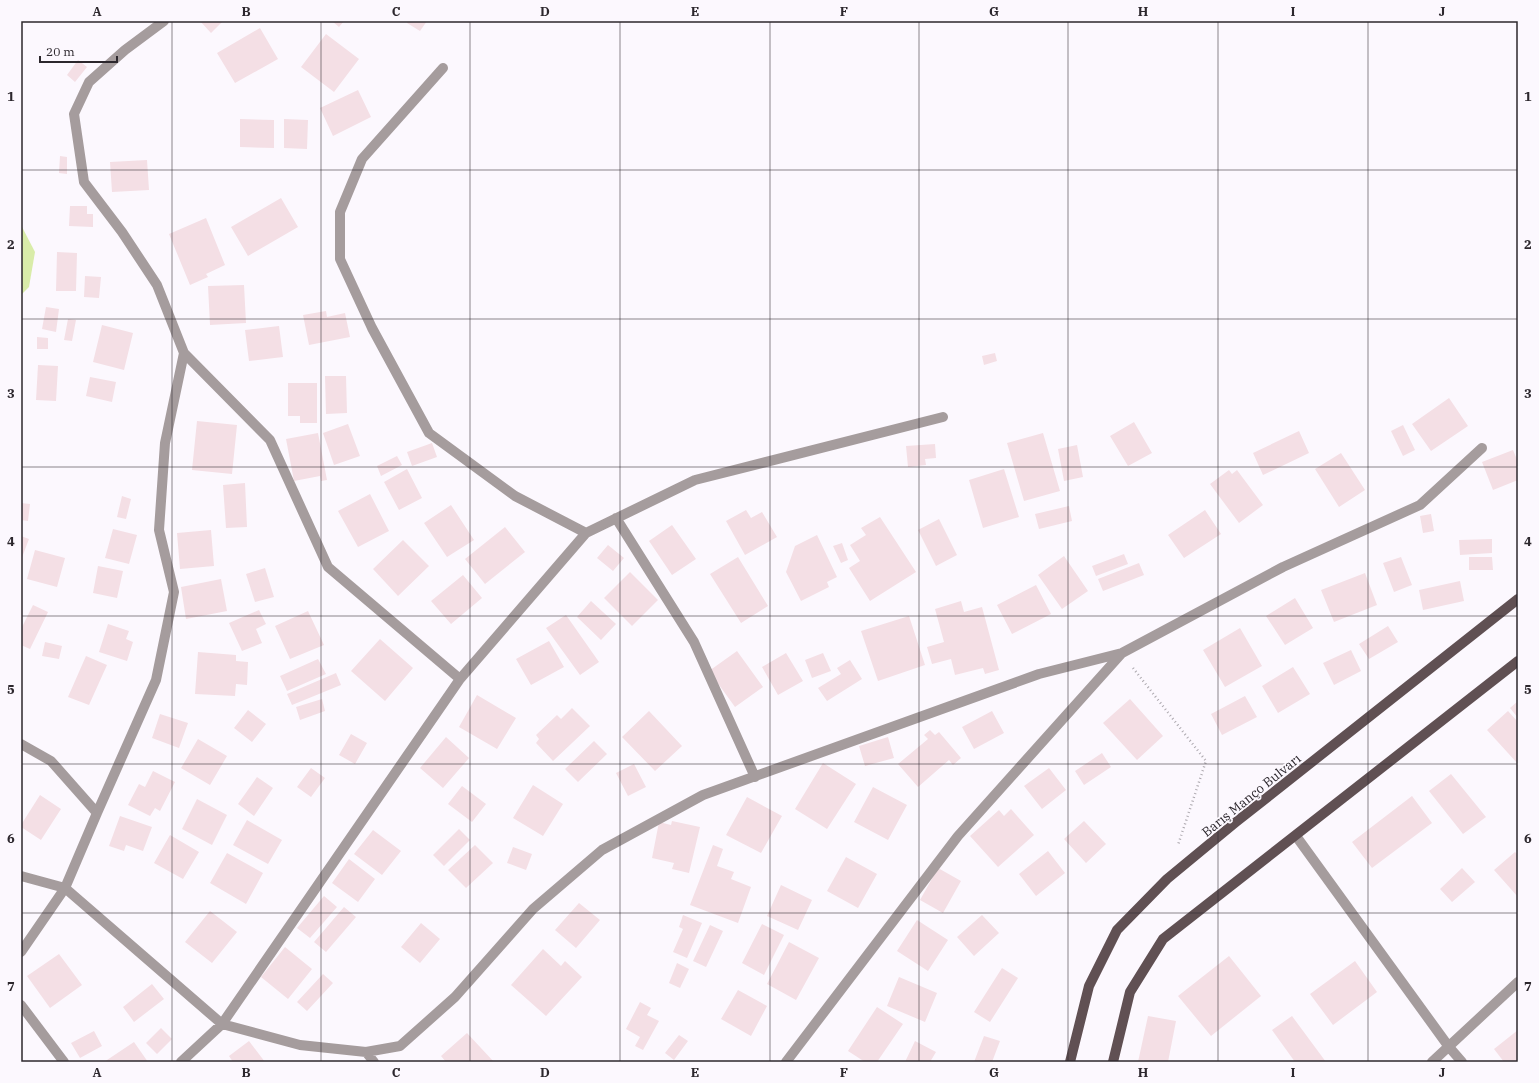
<svg xmlns="http://www.w3.org/2000/svg" width="1539" height="1083" font-family="'IBM Plex Serif',serif">
	<style>
		.green { fill: #d9eca9 }
		.building { fill: #f4dfe5 }
		.lines { fill: none; stroke-linecap: round; stroke-linejoin: round }
		.path { stroke: #aca8ae; stroke-width: 2.5; stroke-dasharray: 1 3; stroke-linecap: butt }
		.minor { stroke: #a59c9d; stroke-width: 10 }
		.major { stroke: #605053; stroke-width: 10 }
		.grid { fill: none; stroke: #2c272d; stroke-width: 1; stroke-opacity: 0.55 }
		.labels { text-anchor: middle; stroke-width: 3.5; stroke-linejoin: round; paint-order: stroke }
		.street-label { font-size: 13px; fill: #2c272d; stroke: #fcf8fe }
		.neatline { fill: none; stroke: #2c272d; stroke-width: 1.5 }
		.grid-label { font-size: 13px; text-anchor: middle; font-weight: bold; fill: #2c272d }
	</style>
	<rect width="100%" height="100%" fill="#fcf8fe"/>
	<!-- green -->
	<path class="green" d="M21,225L35,252L29,287L21,295Z"/>
	<!-- building -->
	<path class="building" d="M200,21H223L211,33Z
		M332,21H344L339,27Z
		M408,21H427L420,31L407,23Z
		M260,28L278,59L235,83L217,53Z
		M326,34L359,59L334,92L301,67Z
		M78,60L87,67L75,82L67,75Z
		M358,90L371,117L333,136L320,108Z
		M240,119L274,120V148L240,147Z
		M284,119L308,120L307,149L284,148Z
		M60,156L67,157V174L59,173Z
		M147,160L149,190L112,192L110,162Z
		M281,198L298,227L248,256L231,227Z
		M70,206H87V214H93V227L69,226Z
		M206,218L225,265L206,274L208,277L190,285L169,234Z
		M57,252L77,253L76,291H56Z
		M85,276L101,277L99,298L84,297Z
		M244,285L246,323L210,325L208,286Z
		M46,307L59,309L56,332L42,329Z
		M326,311L327,317L345,313L350,337L309,345L303,315Z
		M68,319L76,320L72,341L64,340Z
		M102,325L133,333L124,370L93,362Z
		M279,326L283,357L249,361L245,330Z
		M37,337L48,338V349H37Z
		M995,353L997,361L984,365L982,356Z
		M38,365L58,366L56,401L36,400Z
		M325,376H346L347,413L326,414Z
		M90,377L116,382L112,402L86,396Z
		M288,383H317V423H300V416H288Z
		M1449,398L1468,426L1431,451L1412,424Z
		M197,421L237,425L232,474L192,470Z
		M1134,422L1152,453L1128,466L1110,436Z
		M348,424L360,456L334,465L323,433Z
		M1403,425L1415,450L1403,456L1391,431Z
		M1299,431L1309,453L1263,475L1253,453Z
		M318,433L327,480L321,481L320,476L294,481L286,439Z
		M1043,433L1060,491L1024,501L1007,443Z
		M432,443L437,457L412,466L407,452Z
		M935,444L936,458L925,459L926,465L908,467L906,446Z
		M1077,445L1083,477L1064,481L1058,449Z
		M1513,450L1518,462V480L1493,490L1482,462Z
		M1341,453L1365,490L1339,507L1315,469Z
		M397,456L402,465L381,476L377,466Z
		M407,469L422,498L399,510L384,482Z
		M1004,469L1019,517L983,528L969,480Z
		M1229,470L1232,474L1237,470L1263,505L1239,523L1210,484Z
		M245,483L247,527L226,528L223,485Z
		M370,494L389,531L358,547L338,511Z
		M122,496L131,499L126,519L117,517Z
		M21,503L30,504L28,521L21,520Z
		M451,505L474,540L447,557L424,523Z
		M1069,506L1072,521L1039,529L1035,514Z
		M746,510L751,518L762,512L777,537L745,555L726,521Z
		M1205,510L1221,534L1184,558L1168,535Z
		M1431,514L1434,531L1423,533L1420,516Z
		M880,517L916,572L870,601L849,568L860,561L850,545L866,535L861,528Z
		M939,519L957,555L936,566L918,530Z
		M672,525L696,559L672,575L649,541Z
		M505,527L525,552L485,584L465,559Z
		M113,529L137,535L129,564L105,558Z
		M211,530L214,566L180,569L177,533Z
		M817,535L837,577L827,582L829,587L801,601L786,572L795,546Z
		M21,536L29,539L21,560Z
		M1492,539V553L1460,555L1459,540Z
		M403,540L429,566L398,596L373,569Z
		M842,543L848,560L841,563L833,546Z
		M608,545L624,558L613,571L597,558Z
		M35,550L65,558L57,587L27,579Z
		M1124,554L1128,564L1096,576L1092,566Z
		M1064,556L1088,591L1062,609L1038,575Z
		M738,557L768,606L741,623L710,574Z
		M1401,557L1412,585L1394,592L1383,563Z
		M1469,557H1492L1493,570H1469Z
		M1139,563L1144,575L1103,591L1098,579Z
		M98,566L123,571L117,598L93,593Z
		M265,568L274,597L255,602L246,574Z
		M630,572L658,600L632,626L604,598Z
		M1365,573L1377,605L1334,622L1321,590Z
		M463,575L482,598L451,624L431,601Z
		M221,579L227,611L186,619L181,587Z
		M1460,581L1464,601L1423,610L1419,590Z
		M1036,585L1051,614L1012,634L997,605Z
		M1295,598L1313,628L1285,645L1266,616Z
		M591,601L616,624L601,640L577,617Z
		M961,601L964,612L982,607L999,670L985,674L983,668L955,675L951,659L932,664L927,647L944,642L935,609Z
		M33,605L48,612L30,649L21,645V629Z
		M259,610L266,624L256,629L262,643L242,651L229,623Z
		M308,611L324,645L290,659L275,626Z
		M566,615L599,662L580,675L546,628Z
		M909,616L925,665L878,681L861,631Z
		M108,624L129,631L126,639L133,642L127,661L99,652Z
		M1388,626L1398,642L1369,659L1359,644Z
		M1240,628L1262,666L1225,687L1203,650Z
		M380,639L413,668L385,701L351,671Z
		M549,641L564,667L531,685L516,659Z
		M45,642L62,646L59,659L42,656Z
		M1351,650L1361,671L1334,685L1323,663Z
		M737,651L763,687L735,707L709,671Z
		M198,652L236,655V661L248,662L247,685L236,684L235,696L195,694Z
		M786,653L803,681L778,695L762,667Z
		M823,653L831,671L812,678L805,660Z
		M86,656L107,665L89,705L68,697Z
		M318,659L326,674L287,691L280,676Z
		M850,660L862,679L827,701L818,688L841,674L837,668Z
		M1293,667L1310,694L1278,713L1262,686Z
		M336,673L341,685L292,705L287,694Z
		M477,695L516,718L497,749L459,727Z
		M1245,696L1257,717L1222,735L1211,714Z
		M322,699L325,711L300,720L296,707Z
		M1130,699L1163,736L1137,760L1103,723Z
		M1518,701V718L1510,708Z
		M572,708L590,726L553,761L536,743L539,739L536,735L557,715L561,719Z
		M248,710L266,724L252,742L234,728Z
		M649,711L682,746L655,771L622,737Z
		M992,711L1004,733L974,749L962,727Z
		M1508,711L1518,722V764L1487,730Z
		M160,714L188,723L179,748L152,738Z
		M930,730L935,735L939,732L961,758L953,765L949,760L918,787L898,764L928,739L924,735Z
		M351,734L367,743L355,764L339,755Z
		M446,737L469,758L443,788L420,768Z
		M888,737L894,758L865,766L859,746Z
		M198,739L227,756L210,785L181,768Z
		M594,741L607,754L578,782L565,769Z
		M1102,753L1111,767L1084,785L1075,771Z
		M823,763L856,784L827,829L795,809Z
		M634,764L646,787L628,796L616,773Z
		M311,768L325,778L311,797L297,787Z
		M1049,768L1066,790L1042,809L1024,786Z
		M153,771L175,782L160,811L155,808L150,816L128,805L139,784L145,787Z
		M1451,774L1486,817L1463,834L1429,791Z
		M257,777L273,788L254,816L238,804Z
		M533,785L563,804L543,836L513,818Z
		M462,786L486,804L472,822L448,804Z
		M873,787L907,805L888,840L854,822Z
		M40,795L61,809L41,840L21,827V825Z
		M1412,796L1432,823L1372,868L1352,842Z
		M747,797L782,816L761,853L726,835Z
		M197,799L227,815L212,845L182,829Z
		M1011,809L1034,835L998,867L970,836L999,810L1004,816Z
		M120,816L152,827L143,851L126,845L124,851L109,846Z
		M247,820L282,840L268,864L233,845Z
		M672,821L700,827L689,873L672,869L674,863L652,858L659,822L671,825Z
		M1084,821L1106,844L1086,863L1064,839Z
		M459,829L470,840L444,866L433,855Z
		M373,830L401,851L382,875L354,854Z
		M170,835L199,852L183,879L154,863Z
		M475,845L493,863L466,888L448,870Z
		M713,845L723,849L717,866L734,872L731,879L751,887L738,923L690,905Z
		M513,847L532,854L526,870L507,863Z
		M1048,851L1065,873L1036,896L1019,874Z
		M1515,852L1518,855V897L1494,870Z
		M227,853L263,873L246,904L210,883Z
		M846,857L877,874L858,908L827,891Z
		M349,859L375,879L358,902L332,883Z
		M938,868L961,881L943,913L920,900Z
		M1462,868L1475,882L1452,902L1440,889Z
		M781,885L812,900L798,930L767,916Z
		M324,896L337,907L310,938L297,928Z
		M579,903L600,920L576,948L555,930Z
		M344,907L356,917L326,952L314,942Z
		M210,911L237,932L212,963L185,942Z
		M683,915L702,923L687,958L673,952L683,929L679,927Z
		M982,915L999,933L974,956L957,937Z
		M917,920L948,940L928,971L897,951Z
		M421,923L440,939L420,963L401,947Z
		M762,924L784,935L764,975L742,963Z
		M710,925L723,931L706,967L693,961Z
		M789,942L819,958L796,1000L767,984Z
		M285,947L312,969L288,999L261,977Z
		M543,949L561,966L565,961L582,977L546,1016L511,985Z
		M59,954L82,985L50,1008L27,976Z
		M1229,956L1261,996L1211,1036L1178,996Z
		M1355,961L1377,992L1333,1025L1310,994Z
		M677,963L689,969L680,988L669,983Z
		M1002,968L1018,978L990,1022L974,1012Z
		M323,974L333,983L307,1011L297,1002Z
		M899,977L937,993L925,1022L887,1006Z
		M152,984L164,999L134,1022L123,1007Z
		M738,990L767,1006L751,1036L721,1019Z
		M640,1002L651,1008L647,1015L659,1021L643,1050L635,1046L640,1037L626,1029Z
		M877,1007L903,1024L877,1062H865L848,1051Z
		M1148,1016L1176,1021L1168,1062H1138Z
		M1292,1016L1326,1062H1295L1272,1030Z
		M161,1028L172,1039L157,1054L146,1043Z
		M1518,1030V1062H1504L1494,1049Z
		M94,1031L102,1046L80,1058L71,1043Z
		M467,1033L494,1062H446L441,1056Z
		M679,1035L688,1041L674,1060L665,1053Z
		M984,1036L1000,1041L992,1062H974Z
		M249,1041L265,1062H233L229,1056Z
		M915,1041L936,1052L930,1062H905Z
		M134,1042L148,1062H104Z"/>
	<g class="lines">
		<!-- path -->
		<path class="path" d="M1133,668L1206,761L1178,845"/>
		<!-- minor -->
		<path class="minor" d="M443,68L362,159L340,212V259L372,328L429,433L515,496L586,533
			M184,353L270,440L328,567L460,679
			M616,518L694,642L755,777
			M21,744L51,761L97,813L65,888L222,1024L300,1045L366,1052L400,1046L455,997L533,909L602,850L703,795L1039,674L1122,653L1283,567L1420,505L1482,448
			M97,813L156,680L174,592L159,530L165,443L184,353L157,285L122,232L84,182L74,114L89,82L125,50L164,21
			M1296,836L1449,1047L1462,1062
			M21,876L65,888L21,952
			M21,1005L64,1062
			M366,1052L374,1062
			M181,1062L222,1024L460,679L586,533L695,480L943,417
			M786,1062L958,836L1122,653
			M1432,1062L1518,982"/>
		<!-- major -->
		<path class="major" d="M1070,1062L1089,986L1117,930L1167,879L1236,822L1518,599
			M1113,1062L1130,992L1163,939L1518,661"/>
	</g>
	<!-- grid -->
	<path class="grid" d="M172,21V1062M321,21V1062M470,21V1062M620,21V1062M770,21V1062M919,21V1062M1068,21V1062M1218,21V1062M1368,21V1062M21,170H1518M21,319H1518M21,467H1518M21,616H1518M21,764H1518M21,913H1518"/>
	<g class="labels">
		<!-- street labels -->
		<g class="street-label">
			<text transform="translate(1251 795) rotate(-39)" y="5">Barış Manço Bulvarı</text>
		</g>
	</g>
	<!-- border -->
	<rect width="1539" height="1083" fill="none" stroke="#fcf8fe" stroke-width="44"/>
	<!-- scale -->
	<path d="M40 56v6h77v-6" fill="none" stroke="#2c272d" stroke-width="2"/>
	<text x="46" y="56" font-size="12" fill="#2c272d" stroke="#fcf8fe" stroke-width="3" paint-order="stroke">20 m</text>
	<rect x="22" y="22" width="1495" height="1039" class="neatline"/>
	<g class="grid-label">
		<text x="97" y="16">A</text>
		<text x="246" y="16">B</text>
		<text x="396" y="16">C</text>
		<text x="545" y="16">D</text>
		<text x="695" y="16">E</text>
		<text x="844" y="16">F</text>
		<text x="994" y="16">G</text>
		<text x="1143" y="16">H</text>
		<text x="1293" y="16">I</text>
		<text x="1442" y="16">J</text>
		<text x="11" y="101">1</text>
		<text x="1528" y="101">1</text>
		<text x="11" y="249">2</text>
		<text x="1528" y="249">2</text>
		<text x="11" y="398">3</text>
		<text x="1528" y="398">3</text>
		<text x="11" y="546">4</text>
		<text x="1528" y="546">4</text>
		<text x="11" y="694">5</text>
		<text x="1528" y="694">5</text>
		<text x="11" y="843">6</text>
		<text x="1528" y="843">6</text>
		<text x="11" y="991">7</text>
		<text x="1528" y="991">7</text>
		<text x="97" y="1077">A</text>
		<text x="246" y="1077">B</text>
		<text x="396" y="1077">C</text>
		<text x="545" y="1077">D</text>
		<text x="695" y="1077">E</text>
		<text x="844" y="1077">F</text>
		<text x="994" y="1077">G</text>
		<text x="1143" y="1077">H</text>
		<text x="1293" y="1077">I</text>
		<text x="1442" y="1077">J</text>
	</g>
</svg>
